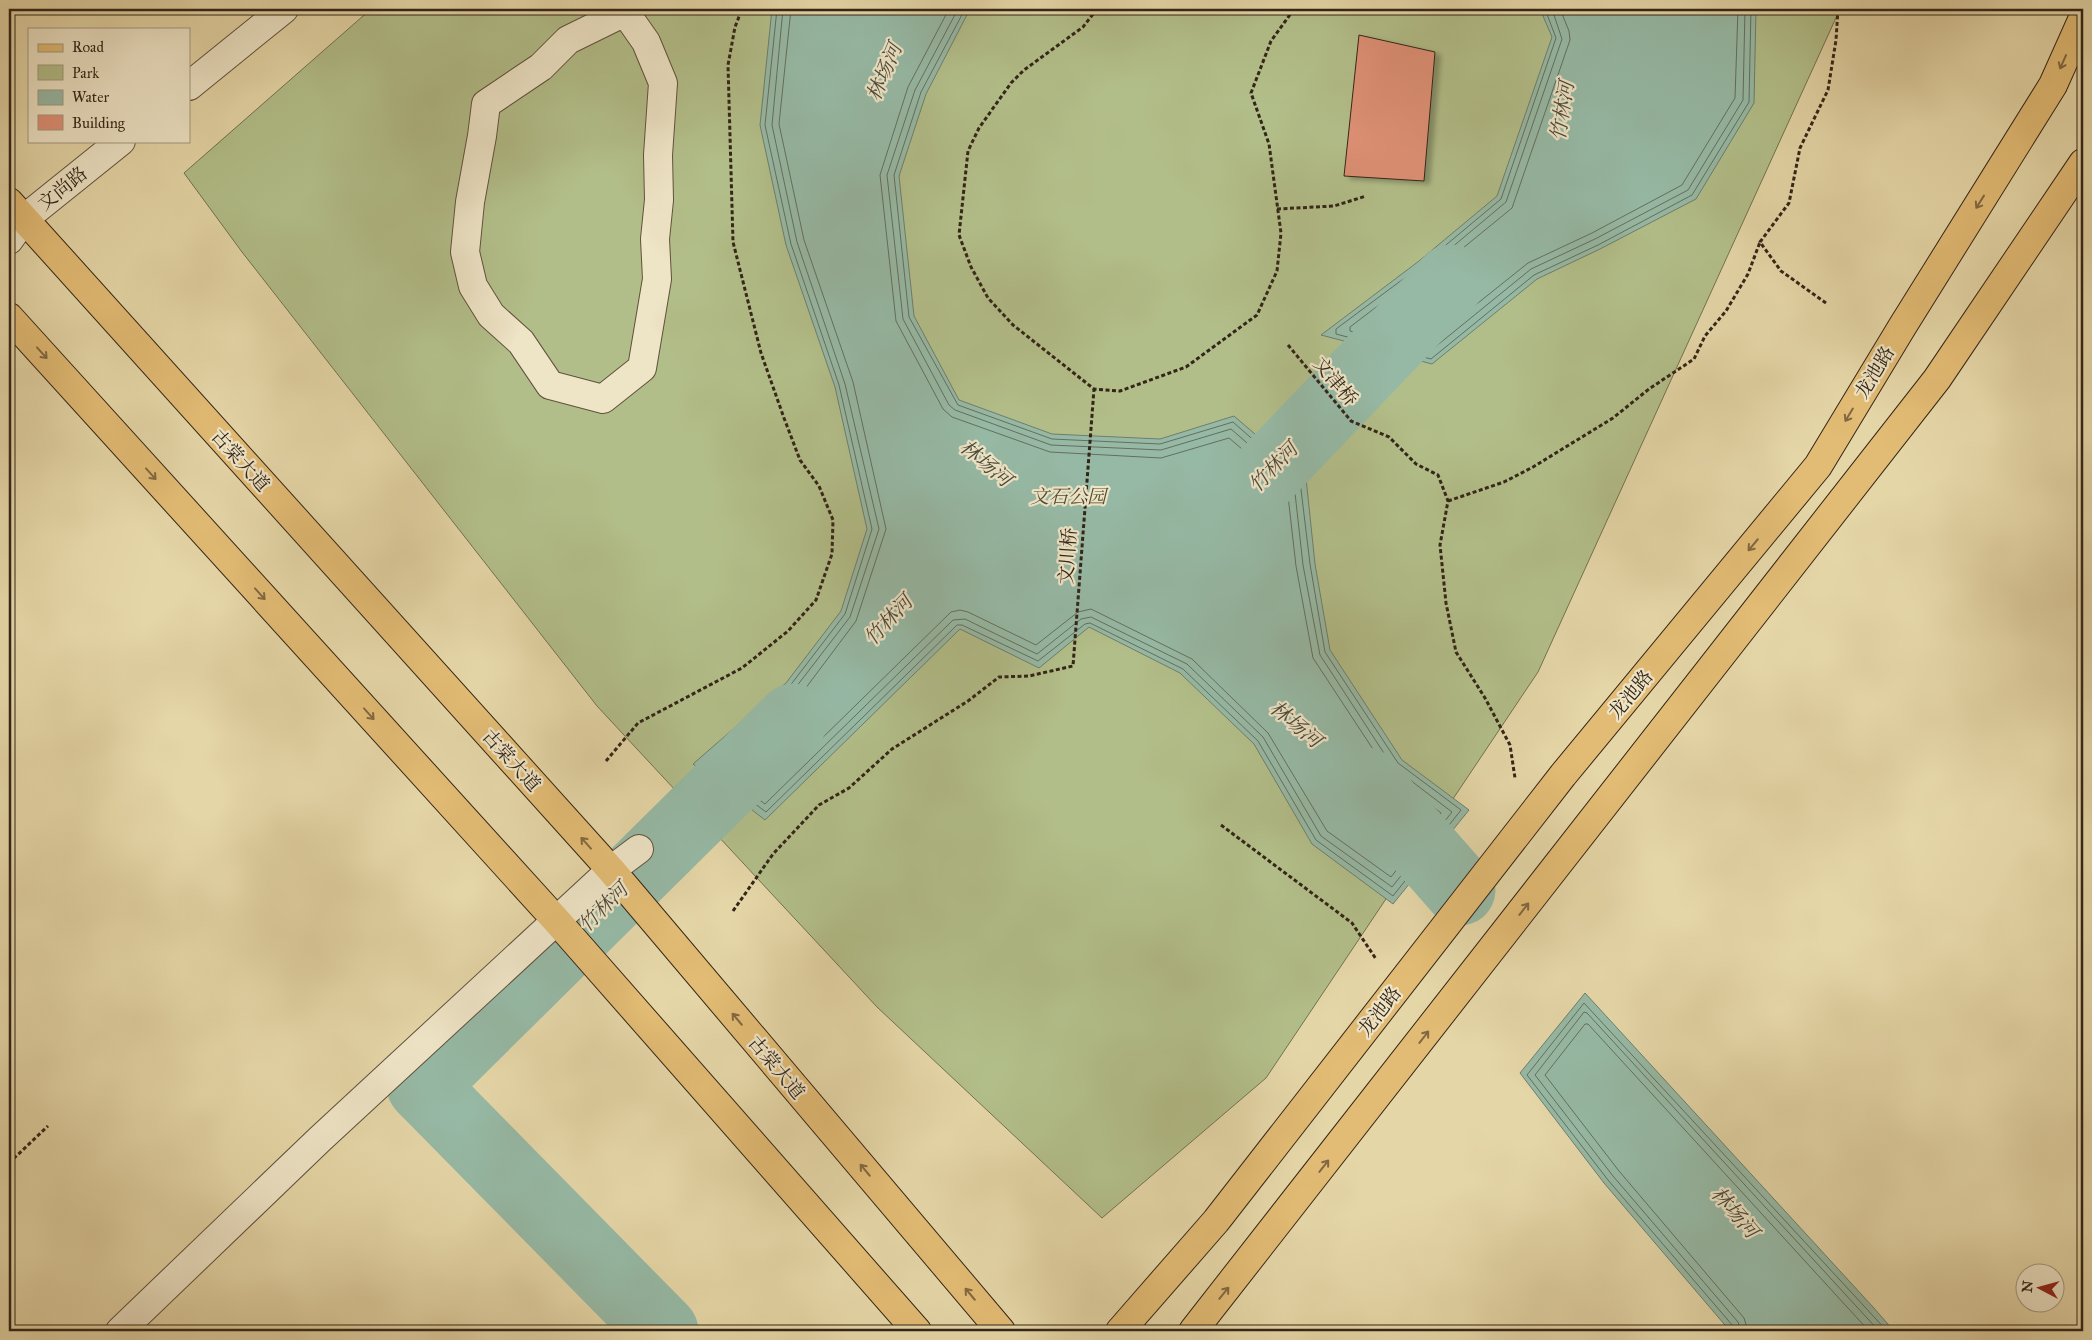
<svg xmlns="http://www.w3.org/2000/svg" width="2092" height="1340" font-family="'IM FELL Great Primer','Noto Serif SC',serif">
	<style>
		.green { fill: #b2be89; stroke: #727250 }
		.water { fill: #96b9a5; stroke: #6e7e6d }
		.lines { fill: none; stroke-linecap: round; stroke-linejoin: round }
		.shore { stroke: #646f5e; stroke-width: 1 }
		.river { stroke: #96b9a5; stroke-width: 71 }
		.building { fill: #de9075; stroke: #332518; filter: url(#shadow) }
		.minor-casing { stroke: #60513c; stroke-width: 30 }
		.major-casing { stroke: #332518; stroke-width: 30 }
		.path { stroke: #332518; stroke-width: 3; stroke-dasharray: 4 2.5; stroke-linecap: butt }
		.minor { stroke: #eee4c6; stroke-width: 28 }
		.major { stroke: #e2bb74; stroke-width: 28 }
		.oneway { stroke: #826841 }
		.labels { text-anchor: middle; stroke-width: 4.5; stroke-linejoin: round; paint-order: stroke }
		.street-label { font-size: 19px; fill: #332518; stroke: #eee4c6 }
		.park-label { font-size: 19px; font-style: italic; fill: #534b34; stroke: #eee4c6 }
		.water-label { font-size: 20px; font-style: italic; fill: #4c4a3b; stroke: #eee4c6 }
	</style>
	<defs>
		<filter id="shadow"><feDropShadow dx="5.5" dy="3" stdDeviation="2.5" flood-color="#0004"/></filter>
	</defs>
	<rect width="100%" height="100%" fill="#e5d6a7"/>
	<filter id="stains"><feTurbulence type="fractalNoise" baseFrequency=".004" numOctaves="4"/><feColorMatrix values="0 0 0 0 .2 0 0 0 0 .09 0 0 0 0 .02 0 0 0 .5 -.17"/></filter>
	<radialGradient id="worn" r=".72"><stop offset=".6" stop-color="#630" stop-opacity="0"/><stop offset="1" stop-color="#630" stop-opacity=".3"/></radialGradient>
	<!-- green -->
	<path class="green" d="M371,9H1840L1538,672L1266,1078L1102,1218L877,1007L597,706L242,252L184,173Z"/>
	<!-- water -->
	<path class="water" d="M772,9H970L926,94L899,176L914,316L959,400L1052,434L1160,439L1234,416L1306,478L1315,564L1330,650L1402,760L1469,810L1393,904L1312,844L1254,744L1180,673L1089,627L1039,668L960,629L765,820L693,764L786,683L841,611L867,529L835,387L786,245L760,125Z
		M1540,9H1756L1754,103L1696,199L1600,249L1537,279L1432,364L1321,335L1419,261L1497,196L1552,37Z
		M1585,993L1873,1307L1894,1331H1730L1604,1183L1520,1073Z"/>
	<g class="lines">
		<!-- shore -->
		<path class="shore" d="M777,9L765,125L791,244L839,385L872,529L845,614L789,687L703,762V765L766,812L957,625H962L1038,661L1085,624L1090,623L1183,669L1258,741L1316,840L1393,896L1461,810L1398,763L1325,652L1310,564L1300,481L1233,422L1160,444L1052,439L958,405L909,317L894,175L921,92L965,9
			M783,9L772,125L797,242L845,384L879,529L850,617L793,691L713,762L712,765L765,804L953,620L965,619L1037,654L1081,619L1091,617L1187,664L1263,737L1321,836L1392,887L1452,812L1393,767L1320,655L1303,565L1294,484L1231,429L1161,450L1051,445L955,410L949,405L903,319L887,175L915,90L958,9
			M791,9L779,124L804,240L853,382L886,529L856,621L799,697L725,761L724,765L765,794L951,612L960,610L968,612L1036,645L1078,612L1091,609L1192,659L1268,733L1327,831L1391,877L1441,813L1388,772L1313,658L1296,566L1287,487L1229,438L1161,458L1050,452L952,417L943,409L896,321L880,175L908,87L949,9
			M1545,9L1556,38L1501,199L1422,265L1336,329V334L1431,359L1534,275L1598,245L1692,195L1749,102L1751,9
			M1552,9L1562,39L1506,202L1426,269L1350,327V331L1429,352L1531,269L1595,239L1688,190L1743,100L1745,9
			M1560,9L1569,31L1570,40L1512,208L1430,275L1367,323V328L1428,343L1528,263L1592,233L1682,185L1735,98L1738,9
			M1734,1331L1733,1326L1608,1180L1527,1075L1584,1003L1887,1331
			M1741,1331L1738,1322L1613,1176L1535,1075L1584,1012L1587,1013L1879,1331
			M1748,1331L1744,1318L1619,1171L1545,1075L1585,1024H1588L1869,1331"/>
		<!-- river -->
		<path class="river" d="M1200,503L1243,498L1451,280
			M1366,783L1460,890
			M663,1331L422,1086L793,719"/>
	</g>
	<!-- building -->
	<path class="building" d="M1359,35L1435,52L1424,181L1344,176Z"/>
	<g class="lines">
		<defs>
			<path id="minor" d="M622,9L625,12L646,42L663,83L658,155L659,200L655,239L657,279L642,368L603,399L550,385L521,342L491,315L473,286L465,252L470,202L482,136L486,104L541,67L568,40L625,12
				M189,86L284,9
				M9,240L24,219L121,141
				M120,1331L320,1139L611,870L639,849"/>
			<path id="major" d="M9,202L611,870L1001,1331
				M9,317L556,920L917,1331
				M1120,1331L1216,1221L1563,775L1818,466L1902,327L2053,85L2083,18
				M1193,1331L1937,379L2083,163"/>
		</defs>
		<!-- minor casing -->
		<use href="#minor" class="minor-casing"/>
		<!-- major casing -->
		<use href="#major" class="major-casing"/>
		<!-- path -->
		<path class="path" d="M1097,9L1083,27L1024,70L1011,83L979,128L968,151L959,235L971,267L988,298L1013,325L1094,389L1120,391L1186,367L1257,315L1277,271L1281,233L1269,144L1251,93L1271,41L1294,9
			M1277,209L1334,206L1366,196
			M1826,303L1781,271L1760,242L1789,203L1800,148L1828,90L1836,40L1838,9
			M1288,345L1351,421L1389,437L1416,464L1438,475L1448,501L1440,545L1446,603L1456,652L1485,698L1510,745L1515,778
			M1448,501L1504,482L1533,467L1613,418L1649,389L1694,359L1705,336L1726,311L1748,274L1760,242
			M606,761L638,723L742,668L788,631L816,600L832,554L833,520L819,486L800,460L784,418L761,353L733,242L728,65L735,27L742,9
			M1221,825L1352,923L1376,959
			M733,911L773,854L819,805L849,788L892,749L968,701L999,677L1029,676L1073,666L1094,389
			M9,1163L48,1126"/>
		<!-- minor -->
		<use href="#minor" class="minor"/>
		<!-- major -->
		<use href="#major" class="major"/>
	</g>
	<!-- one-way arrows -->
	<defs><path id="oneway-shaft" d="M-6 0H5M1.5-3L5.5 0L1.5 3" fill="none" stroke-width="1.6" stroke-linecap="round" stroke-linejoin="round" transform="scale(1.25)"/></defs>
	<g class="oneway">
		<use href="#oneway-shaft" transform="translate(2063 62) rotate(114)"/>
		<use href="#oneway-shaft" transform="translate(1980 202) rotate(122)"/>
		<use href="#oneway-shaft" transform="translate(42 353) rotate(48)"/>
		<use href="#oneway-shaft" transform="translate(1849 415) rotate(121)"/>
		<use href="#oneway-shaft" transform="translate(151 474) rotate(48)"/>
		<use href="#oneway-shaft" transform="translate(1753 545) rotate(130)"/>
		<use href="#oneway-shaft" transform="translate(260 594) rotate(48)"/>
		<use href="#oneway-shaft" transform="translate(369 714) rotate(48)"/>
		<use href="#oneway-shaft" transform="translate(586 843) rotate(-132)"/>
		<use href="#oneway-shaft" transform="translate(1524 909) rotate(-52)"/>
		<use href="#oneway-shaft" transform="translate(737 1019) rotate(-130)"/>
		<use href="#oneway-shaft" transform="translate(1424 1037) rotate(-52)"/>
		<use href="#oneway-shaft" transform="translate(1324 1166) rotate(-52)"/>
		<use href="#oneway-shaft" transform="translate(865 1170) rotate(-130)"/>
		<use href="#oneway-shaft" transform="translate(1224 1293) rotate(-51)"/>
		<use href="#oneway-shaft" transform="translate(970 1294) rotate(-130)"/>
	</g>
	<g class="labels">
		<!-- street labels -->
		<g class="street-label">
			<text transform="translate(62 188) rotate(-39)" y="7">文尚路</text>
			<text transform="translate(1874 372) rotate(-59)" y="7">龙池路</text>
			<text transform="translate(1336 381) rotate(50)" y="7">文津桥</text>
			<text transform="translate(241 460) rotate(48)" y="7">古棠大道</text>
			<text transform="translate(1067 556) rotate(-86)" y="7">文川桥</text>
			<text transform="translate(1630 694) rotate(-50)" y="7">龙池路</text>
			<text transform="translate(512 760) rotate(48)" y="7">古棠大道</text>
			<text transform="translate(1379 1011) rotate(-52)" y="7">龙池路</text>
			<text transform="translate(777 1067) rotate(50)" y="7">古棠大道</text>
		</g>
		<!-- park labels -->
		<g class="park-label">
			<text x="1068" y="503">文石公园</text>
		</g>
		<!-- water labels -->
		<g class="water-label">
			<text transform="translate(884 72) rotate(-67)" y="7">林场河</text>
			<text transform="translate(1562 111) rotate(-81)" y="7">竹林河</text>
			<text transform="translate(986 463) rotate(40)" y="7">林场河</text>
			<text transform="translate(1273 467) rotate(-46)" y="7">竹林河</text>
			<text transform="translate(888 620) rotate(-47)" y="7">竹林河</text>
			<text transform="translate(1296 724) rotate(40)" y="7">林场河</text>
			<text transform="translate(603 907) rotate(-45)" y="7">竹林河</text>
			<text transform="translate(1735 1212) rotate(49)" y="7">林场河</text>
		</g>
	</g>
	<!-- margin -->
	<rect width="2092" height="1340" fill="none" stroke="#e5d6a7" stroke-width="30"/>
	<rect x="10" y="10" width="2072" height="1320" fill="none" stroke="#332518" stroke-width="2.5"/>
	<rect x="15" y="15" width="2062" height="1310" fill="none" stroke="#332518"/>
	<!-- legend -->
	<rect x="28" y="28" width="162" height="115" fill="#eee4c6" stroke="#a39880"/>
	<rect x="38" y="44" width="25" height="8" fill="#e2bb74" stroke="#a39880"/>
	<text x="72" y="52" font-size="15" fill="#332518">Road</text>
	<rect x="38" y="65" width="25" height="15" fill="#b2be89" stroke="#a39880"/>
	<text x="72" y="78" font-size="15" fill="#332518">Park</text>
	<rect x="38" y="90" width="25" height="15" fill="#96b9a5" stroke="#a39880"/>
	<text x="72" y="102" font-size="15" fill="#332518">Water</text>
	<rect x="38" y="115" width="25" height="15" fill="#de9075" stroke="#a39880"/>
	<text x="72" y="128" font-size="15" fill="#332518">Building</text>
	<!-- north arrow -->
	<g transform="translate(2040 1288) rotate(276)"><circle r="24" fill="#eee4c6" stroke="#a39880"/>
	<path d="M0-4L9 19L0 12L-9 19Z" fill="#8f2418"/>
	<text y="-8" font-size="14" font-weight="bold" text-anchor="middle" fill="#332518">N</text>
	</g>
	<rect width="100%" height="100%" filter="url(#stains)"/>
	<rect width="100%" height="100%" fill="url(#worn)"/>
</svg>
